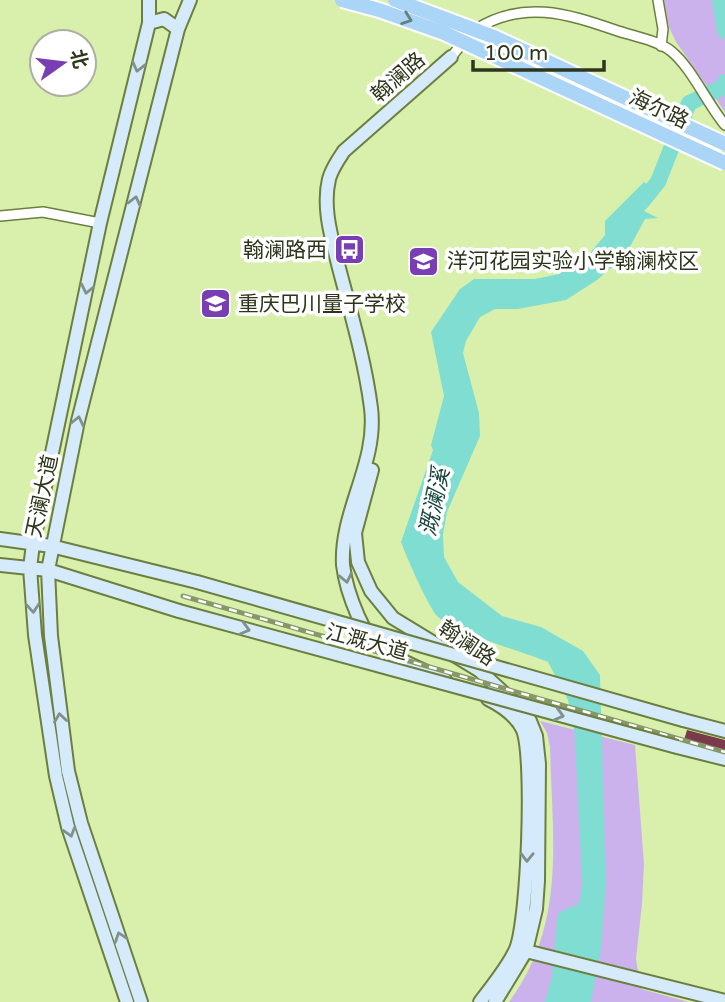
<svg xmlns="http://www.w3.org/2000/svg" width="725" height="1002" font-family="'Varela Round','Noto Sans SC',sans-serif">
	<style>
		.green { fill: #cbb2ed }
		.water { fill: #7fded1 }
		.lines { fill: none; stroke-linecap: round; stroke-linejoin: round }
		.river { stroke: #7fded1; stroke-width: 16 }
		.building { fill: #7b3a4c }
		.street-casing { stroke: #6b7f3f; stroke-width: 12 }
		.secondary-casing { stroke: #6b7f3f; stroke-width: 16 }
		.street { stroke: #fff; stroke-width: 9 }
		.secondary { stroke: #d5eafb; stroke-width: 12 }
		.rail-casing { stroke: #879767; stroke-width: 5 }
		.rail { stroke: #fff; stroke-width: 2.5; stroke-dasharray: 8; stroke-linecap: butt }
		.secondary-bridge-casing { stroke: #6b7f3f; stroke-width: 16; stroke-linecap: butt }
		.primary-bridge-casing { stroke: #fff; stroke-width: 18; stroke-linecap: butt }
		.secondary-bridge { stroke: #d5eafb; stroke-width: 12 }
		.primary-bridge { stroke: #aad5f7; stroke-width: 14 }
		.oneway { stroke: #657e7e }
		.oneway2 { stroke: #81908b }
		.labels { text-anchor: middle; stroke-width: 7; stroke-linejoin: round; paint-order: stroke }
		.street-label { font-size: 21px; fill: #2d361b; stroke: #fff }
		.poi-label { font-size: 21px; fill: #2d361b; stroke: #fff; text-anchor: start }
		.water-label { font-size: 23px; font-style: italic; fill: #1c4842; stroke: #fff }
	</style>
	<rect width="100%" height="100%" fill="#d9f0ac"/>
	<!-- green -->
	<path class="green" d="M664,0H725V112L676,42L669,27Z
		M540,721L635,745L644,864L642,904L636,959L641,989L689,1002H509C567,923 552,839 550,747L547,733Z"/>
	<!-- water -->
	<path class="water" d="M644,182L657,191L644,211L658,218L645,219L625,256L597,280L566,300L518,309H495L480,317L466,341L463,353L479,413L480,436L447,512L443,534L444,557L458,582L502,616L541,627L583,651L600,675L606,883L601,949L591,1002H545L552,977L557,919L560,912L579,904L582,885L575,735L568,700L548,662C523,652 454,632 437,616C428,606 406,556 401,542L433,450L431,445L444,396L431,332L460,289L474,279H535L559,274L590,253L605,235V221Z"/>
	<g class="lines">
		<!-- river -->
		<path class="river" d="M720,0L725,31
			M641,203L658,182L689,103L724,87L725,82"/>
	</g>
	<!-- building -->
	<path class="building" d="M687,730L725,740V750L684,740Z"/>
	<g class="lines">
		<defs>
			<path id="street" d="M658,0L663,29L661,46
				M451,57C459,48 467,36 476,29C523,0 566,13 615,30C632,36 657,40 671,51C691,67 707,103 725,125
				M0,216L43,212L100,223"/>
			<path id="secondary" d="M149,23L164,19L178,29
				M372,470L355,533L358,562L371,591L393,618L480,671L520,708L530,721L536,736L539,764L538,881L536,909L526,951L495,1002
				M0,539L51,546L197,582
				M0,565L48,570L179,611
				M445,680C411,664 373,654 358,616C351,600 345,582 343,565C340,511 378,463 371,408C365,361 351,314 339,268C332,239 322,208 329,179C332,168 338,160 344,151L451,57
				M683,720L725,731
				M677,747L725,759
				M518,949L725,1001
				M127,1002L68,827L56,776L35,635L30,568L33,544L100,223L149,23V0
				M141,1002L81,823L68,771L51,636L48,570L78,421L178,29L190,0
				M480,1002C492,986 508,967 516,949C528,919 534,758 523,730C516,715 502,706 488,699"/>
		</defs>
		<!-- street casing -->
		<use href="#street" class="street-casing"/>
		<!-- secondary casing -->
		<use href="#secondary" class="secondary-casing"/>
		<!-- street -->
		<use href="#street" class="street"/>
		<!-- secondary -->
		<use href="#secondary" class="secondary"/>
		<defs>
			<path id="rail" d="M183,596L725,752"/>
		</defs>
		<!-- rail casing -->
		<use href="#rail" class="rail-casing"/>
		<!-- rail -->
		<use href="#rail" class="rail"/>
		<defs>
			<path id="secondary-bridge" d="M197,582L683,720
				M179,611L677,747"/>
			<path id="primary-bridge" d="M342,0L379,10L444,33L725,163
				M395,0L494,37L725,144"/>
		</defs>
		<!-- secondary-bridge casing -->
		<use href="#secondary-bridge" class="secondary-bridge-casing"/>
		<!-- primary-bridge casing -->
		<use href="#primary-bridge" class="primary-bridge-casing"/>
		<!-- secondary-bridge -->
		<use href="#secondary-bridge" class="secondary-bridge"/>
		<!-- primary-bridge -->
		<use href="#primary-bridge" class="primary-bridge"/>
	</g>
	<!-- one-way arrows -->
	<defs><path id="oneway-chevron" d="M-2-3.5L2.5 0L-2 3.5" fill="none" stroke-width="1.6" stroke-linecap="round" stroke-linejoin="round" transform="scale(1.75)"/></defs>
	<use class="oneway" href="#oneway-chevron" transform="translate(407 19) rotate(20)"/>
	<g class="oneway2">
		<use href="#oneway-chevron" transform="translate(138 67) rotate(104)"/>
		<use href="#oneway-chevron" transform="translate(135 201) rotate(-76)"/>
		<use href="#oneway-chevron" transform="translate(87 289) rotate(102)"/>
		<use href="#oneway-chevron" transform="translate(78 421) rotate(-77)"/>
		<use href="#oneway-chevron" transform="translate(346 578) rotate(78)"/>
		<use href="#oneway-chevron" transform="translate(33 608) rotate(86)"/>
		<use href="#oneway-chevron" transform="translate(245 629) rotate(15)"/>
		<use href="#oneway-chevron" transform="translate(559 715) rotate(15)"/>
		<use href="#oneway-chevron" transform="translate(60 718) rotate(-98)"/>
		<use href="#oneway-chevron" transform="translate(70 832) rotate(73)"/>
		<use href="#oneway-chevron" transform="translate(527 857) rotate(91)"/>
		<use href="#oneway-chevron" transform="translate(120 937) rotate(-109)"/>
	</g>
	<!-- icons -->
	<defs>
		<symbol id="bus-square" viewBox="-11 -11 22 22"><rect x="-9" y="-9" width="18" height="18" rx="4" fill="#793eb4" stroke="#fff"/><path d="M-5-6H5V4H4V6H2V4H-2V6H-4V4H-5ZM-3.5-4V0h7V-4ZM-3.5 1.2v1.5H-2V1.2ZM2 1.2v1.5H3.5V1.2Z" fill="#fff"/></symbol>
		<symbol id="school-square" viewBox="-11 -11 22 22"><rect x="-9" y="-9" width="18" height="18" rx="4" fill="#793eb4" stroke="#fff"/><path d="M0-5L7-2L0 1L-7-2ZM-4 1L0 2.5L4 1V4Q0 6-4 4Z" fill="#fff"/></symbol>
	</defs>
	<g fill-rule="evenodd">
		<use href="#bus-square" x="332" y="232" width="35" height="35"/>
		<use href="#school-square" x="406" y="244" width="35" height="35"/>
		<use href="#school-square" x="198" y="286" width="35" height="35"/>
	</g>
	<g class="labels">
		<!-- street labels -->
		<g class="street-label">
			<text transform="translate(398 77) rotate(-41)" y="7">翰澜路</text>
			<text transform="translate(659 109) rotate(25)" y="7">海尔路</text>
			<text transform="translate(42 496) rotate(-78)" y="7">天澜大道</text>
			<text transform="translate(367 642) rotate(15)" y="7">江溉大道</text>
			<text transform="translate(467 643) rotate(34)" y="7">翰澜路</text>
		</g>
		<!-- poi labels -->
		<g class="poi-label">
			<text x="327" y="257" text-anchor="end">翰澜路西</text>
			<text x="447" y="268">洋河花园实验小学翰澜校区</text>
			<text x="238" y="311">重庆巴川量子学校</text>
		</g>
		<!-- water labels -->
		<g class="water-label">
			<text transform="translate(434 502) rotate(-78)" y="8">溉澜溪</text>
		</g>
	</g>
	<!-- north arrow -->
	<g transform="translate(63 63) rotate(76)"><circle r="33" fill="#ffffff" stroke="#abafa4" stroke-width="2"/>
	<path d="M0-5L12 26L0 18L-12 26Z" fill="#793eb4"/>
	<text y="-10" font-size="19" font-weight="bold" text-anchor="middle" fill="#2d361b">北</text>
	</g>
	<!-- scale -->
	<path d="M473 60v10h131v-10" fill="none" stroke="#2d361b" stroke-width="3.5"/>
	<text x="484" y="60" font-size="21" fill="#2d361b" stroke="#ffffff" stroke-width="5" paint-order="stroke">100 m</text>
</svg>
